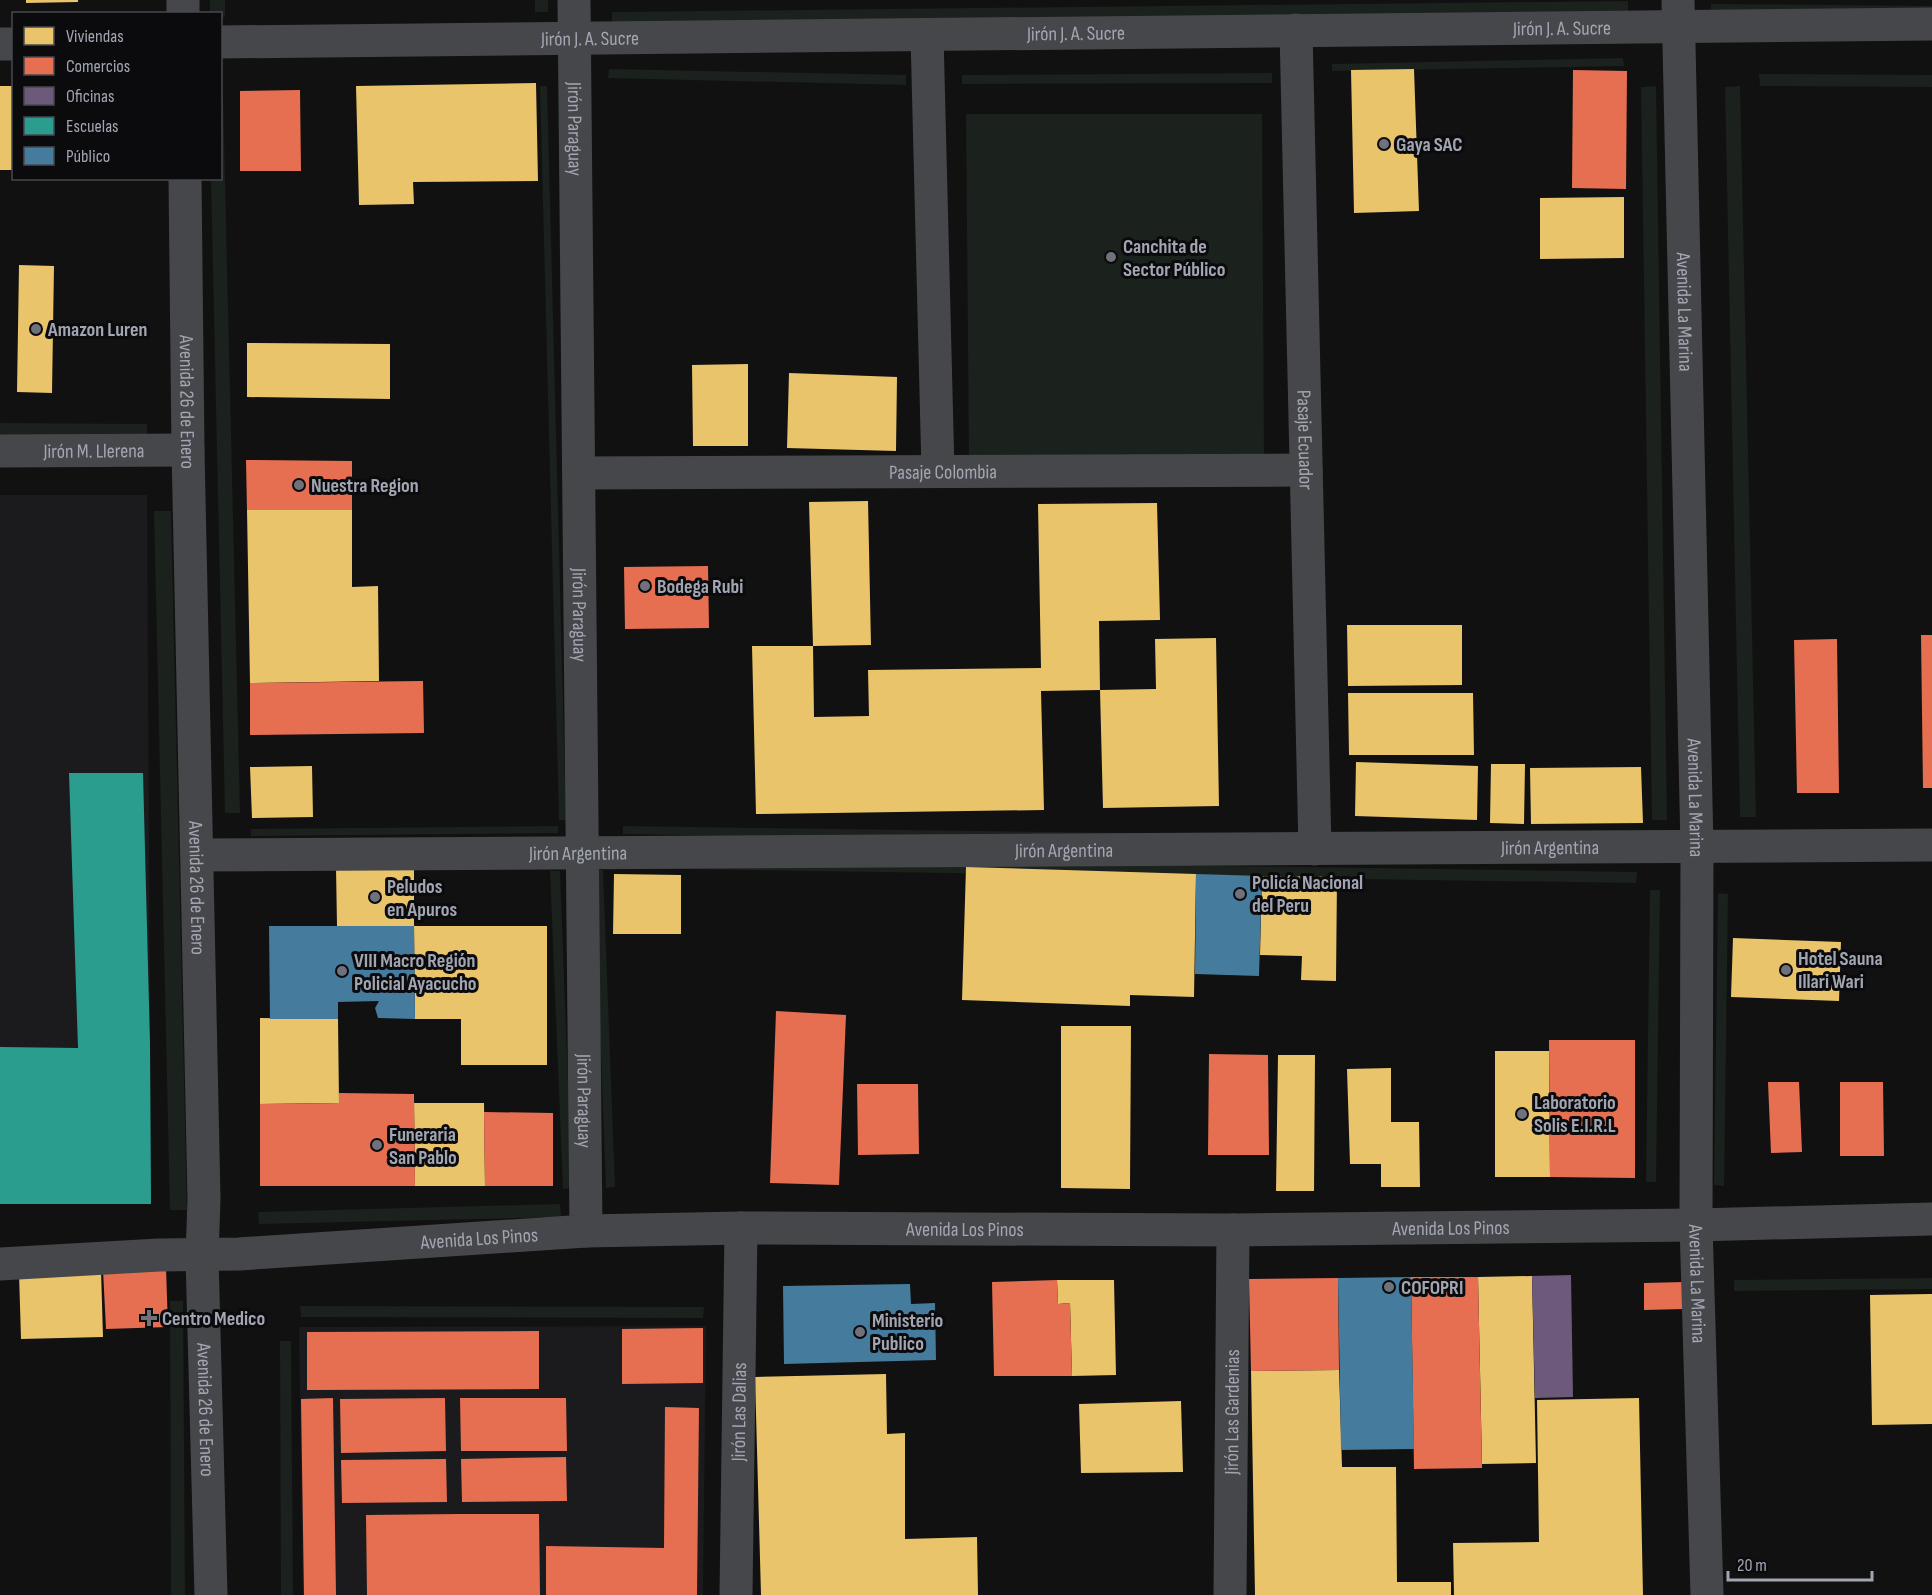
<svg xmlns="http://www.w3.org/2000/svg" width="1932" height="1595" font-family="'Sofia Sans Condensed',sans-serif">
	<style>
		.built { fill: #1b1b1d }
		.green { fill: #1b211c }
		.homes { fill: #e9c46a }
		.shops { fill: #e76f51 }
		.offices { fill: #6d597a }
		.schools { fill: #2a9d8f }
		.public { fill: #457b9d }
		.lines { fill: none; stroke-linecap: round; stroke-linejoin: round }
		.street { stroke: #46474a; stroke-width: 33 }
		.poi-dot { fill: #6f727a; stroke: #0b0b0d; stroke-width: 2 }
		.labels { text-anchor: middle; stroke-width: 6; stroke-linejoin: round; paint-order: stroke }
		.street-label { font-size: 20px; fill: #a2a6b2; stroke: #0b0b0d }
		.poi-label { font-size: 20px; font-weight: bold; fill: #a2a6b2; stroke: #0b0b0d; text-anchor: start }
	</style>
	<rect width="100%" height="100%" fill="#111"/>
	<!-- built -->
	<path class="built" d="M0,495H147L151,1204H0Z
		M706,1326L703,1595H303L299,1327Z"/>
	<!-- green -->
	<path class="green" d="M210,0H225V17H221L220,14L210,13Z
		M535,0H548V12H535Z
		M1628,1V21L612,31V12Z
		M1711,4L1932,6V21L1711,18Z
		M1623,58L1624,66L1332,71V64Z
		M609,69L906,75V85L608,78Z
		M1272,73V83L962,84V75Z
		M1759,74L1932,75V87L1760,86Z
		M540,86H547L566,820H559Z
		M1656,86L1667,820H1652L1641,87Z
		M1740,86L1756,817H1740L1725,87Z
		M221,95L223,96L240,813H225L211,179L220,178Z
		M966,114H1262L1264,456L969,457Z
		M0,423L147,424V439L0,438Z
		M154,511H171L187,1210H170Z
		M558,826V833L251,836V829Z
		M623,826L1277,835V844L623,834Z
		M613,857L1637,872L1636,883L612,868Z
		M594,870H603L615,1187L606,1188Z
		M550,871H560L572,1188L563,1189Z
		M1650,890H1660L1656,1182H1646Z
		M1718,893L1728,894L1724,1186L1714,1185Z
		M560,1204L561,1217L259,1224L258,1212Z
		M1932,1278V1289L1734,1291V1280Z
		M170,1301H183L185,1595H171Z
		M300,1306L704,1307L703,1318L301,1317Z
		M280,1341H291L293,1595H281Z"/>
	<!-- homes -->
	<path class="homes" d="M26,0H78V2L26,3Z
		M1414,69L1419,211L1354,213L1351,70Z
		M536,83L538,181L413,182L414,204L359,205L356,86Z
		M0,86H14V170H0Z
		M1624,197V258L1540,259V198Z
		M19,265L54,266L52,393L17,392Z
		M247,343L390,344V399L247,397Z
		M748,364V446H693L692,365Z
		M789,373L897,377L896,451L787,448Z
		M868,501L871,645L813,646L809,502Z
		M1157,503L1160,620L1099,621L1100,690L1041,691L1044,810L756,814L752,646H813L814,717L869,716L868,670L1041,668L1038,504Z
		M247,510H352V587L378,586L379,681L250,683Z
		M1347,625H1462V685L1348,686Z
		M1216,638L1219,806L1103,808L1100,690L1156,689L1155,639Z
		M1348,693H1473L1474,755H1349Z
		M1356,762L1478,766L1477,820L1355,816Z
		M1491,764H1525L1524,824L1490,823Z
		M312,766L313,817L252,818L250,767Z
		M1641,767L1643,823L1531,824L1530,768Z
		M336,867H414V926H337Z
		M966,867L1196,874L1194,997L1130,995V1006L962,1000Z
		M614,874L681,875V934H613Z
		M1262,876L1337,877L1336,981L1301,980L1302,956L1260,955Z
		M414,926H547V1065H461V1019H415Z
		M1733,938L1841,942L1839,1001L1731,997Z
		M260,1018L338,1019L339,1103L260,1104Z
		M1061,1026H1131L1130,1189L1061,1188Z
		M1495,1051H1549L1550,1177H1495Z
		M1278,1055H1315L1314,1191H1276Z
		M1391,1068V1122H1419L1420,1187H1381V1164H1350L1347,1069Z
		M414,1103H484L485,1186H415Z
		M101,1270L103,1337L21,1339L19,1273Z
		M1532,1276L1536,1463L1482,1464L1478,1277Z
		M1057,1280H1114L1116,1375L1072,1376L1070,1303L1058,1304Z
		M1930,1294H1932V1424L1872,1425L1870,1295Z
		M1339,1370L1342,1467H1396L1397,1582H1451V1595H1255L1251,1371Z
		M886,1374L887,1434L905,1433V1539L977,1537L978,1595H761L755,1377Z
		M1639,1398L1643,1595H1454L1453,1543L1539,1542L1537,1400Z
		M1181,1401L1183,1472L1081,1473L1079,1404Z"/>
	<!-- shops -->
	<path class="shops" d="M1573,70L1627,71L1626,189L1572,188Z
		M300,90L301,171H240V91Z
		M246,460L352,461V510H247Z
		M708,566L709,628L625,629L624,567Z
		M1921,635H1932V788H1923Z
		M1837,639L1839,793H1797L1794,640Z
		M423,681L424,733L250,735V683Z
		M776,1011L846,1015L839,1185L770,1183Z
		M1549,1040H1635V1178L1550,1177Z
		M1209,1054L1268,1055L1269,1155H1208Z
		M1768,1082H1799L1802,1152L1771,1153Z
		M1840,1082H1883L1884,1156H1840Z
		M857,1084H918L919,1154L858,1155Z
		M339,1093L414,1094L415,1186H260V1104L339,1103Z
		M484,1112L553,1113V1186H485Z
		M166,1268L168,1327L106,1329L103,1270Z
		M1411,1277H1478L1482,1468L1414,1469Z
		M1338,1278L1339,1370L1251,1371L1249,1279Z
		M1057,1280L1058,1304L1070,1303L1072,1376H994L992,1282Z
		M1684,1282V1309L1644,1310V1283Z
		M703,1328V1383L622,1384V1329Z
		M539,1331V1389L307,1390V1332Z
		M333,1398L336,1595H304L301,1399Z
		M445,1398L446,1451L341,1453L340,1399Z
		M460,1398H566L567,1451H461Z
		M665,1407L699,1408L697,1595H546V1546L664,1548Z
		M566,1457L567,1501L462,1502L461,1459Z
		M446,1459L447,1502L342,1503L341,1460Z
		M458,1514H539L540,1595H367L366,1515Z"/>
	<!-- offices -->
	<path class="offices" d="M1571,1275L1573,1397L1535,1398L1532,1276Z"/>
	<!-- schools -->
	<path class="schools" d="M69,773H143L150,1043L151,1204H0V1047L78,1048Z"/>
	<!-- public -->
	<path class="public" d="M1196,874L1262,876L1259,976L1195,974Z
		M269,926H414L415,1019L378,1018L375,1008L379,1001L338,1002V1019H270Z
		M1411,1277L1414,1449L1341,1450L1338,1278Z
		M910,1284L911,1304L935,1303L936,1360L784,1364L783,1286Z"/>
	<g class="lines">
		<!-- street -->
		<g class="street">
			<path id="s1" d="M574,0L586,1231"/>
			<path id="s2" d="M1678,0L1697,847L1696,1225L1707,1595"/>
			<path d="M183,14V0"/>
			<path id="s3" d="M1296,30L1315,849"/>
			<path d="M927,35L938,471"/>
			<path id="s4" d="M220,42L1932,24"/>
			<path d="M0,44H14"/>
			<path id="s5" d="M185,178L188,450L204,1199L202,1256L211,1595"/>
			<path id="s6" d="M0,451L188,450"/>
			<path id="s7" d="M579,473L1306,470"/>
			<path id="s8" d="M197,855L1932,845"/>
			<path id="s9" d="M0,1264L159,1255L239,1254L586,1231L741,1228L1233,1230L1696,1225L1932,1219"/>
			<path id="s10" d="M736,1595L741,1228"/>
			<path id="s11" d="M1230,1595L1233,1230"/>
		</g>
	</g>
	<!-- markers -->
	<g class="poi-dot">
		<circle cx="1384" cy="144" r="6"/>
		<circle cx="1111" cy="257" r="6"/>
		<circle cx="36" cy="329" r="6"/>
		<circle cx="299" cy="485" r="6"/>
		<circle cx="645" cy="586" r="6"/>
		<circle cx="1240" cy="894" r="6"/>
		<circle cx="375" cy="897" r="6"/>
		<circle cx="1786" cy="970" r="6"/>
		<circle cx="342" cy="971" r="6"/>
		<circle cx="1522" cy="1114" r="6"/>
		<circle cx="377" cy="1145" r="6"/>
		<circle cx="1389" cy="1287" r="6"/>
		<path d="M146 1309h6v6h6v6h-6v6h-6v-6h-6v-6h6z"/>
		<circle cx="860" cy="1332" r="6"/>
	</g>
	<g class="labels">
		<!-- street labels -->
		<g class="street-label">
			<text dy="7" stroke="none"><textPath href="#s4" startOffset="1342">Jirón J. A. Sucre</textPath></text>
			<text dy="7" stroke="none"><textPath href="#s4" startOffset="856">Jirón J. A. Sucre</textPath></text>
			<text dy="7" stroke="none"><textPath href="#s4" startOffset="370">Jirón J. A. Sucre</textPath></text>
			<text dy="7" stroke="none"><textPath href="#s1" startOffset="129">Jirón Paraguay</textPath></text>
			<text dy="7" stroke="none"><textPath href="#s2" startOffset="312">Avenida La Marina</textPath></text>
			<text dy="7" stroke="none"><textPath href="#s5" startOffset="224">Avenida 26 de Enero</textPath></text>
			<text dy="7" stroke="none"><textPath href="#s3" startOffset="410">Pasaje Ecuador</textPath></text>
			<text dy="7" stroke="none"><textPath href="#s6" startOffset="94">Jirón M. Llerena</textPath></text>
			<text dy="7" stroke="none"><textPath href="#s7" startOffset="364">Pasaje Colombia</textPath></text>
			<text dy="7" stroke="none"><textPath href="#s1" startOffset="615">Jirón Paraguay</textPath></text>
			<text dy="7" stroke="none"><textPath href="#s2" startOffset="798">Avenida La Marina</textPath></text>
			<text dy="7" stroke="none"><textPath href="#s8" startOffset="1353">Jirón Argentina</textPath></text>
			<text dy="7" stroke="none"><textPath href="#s8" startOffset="867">Jirón Argentina</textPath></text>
			<text dy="7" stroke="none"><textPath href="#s8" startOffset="381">Jirón Argentina</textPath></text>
			<text dy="7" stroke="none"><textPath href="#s5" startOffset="710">Avenida 26 de Enero</textPath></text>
			<text dy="7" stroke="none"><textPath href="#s1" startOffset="1101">Jirón Paraguay</textPath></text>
			<text dy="7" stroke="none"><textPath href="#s9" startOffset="1452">Avenida Los Pinos</textPath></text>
			<text dy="7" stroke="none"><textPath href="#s9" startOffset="966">Avenida Los Pinos</textPath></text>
			<text dy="7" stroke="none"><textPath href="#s9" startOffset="480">Avenida Los Pinos</textPath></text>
			<text dy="7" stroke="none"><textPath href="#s2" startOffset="1284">Avenida La Marina</textPath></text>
			<text dy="7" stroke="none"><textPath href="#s5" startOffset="1232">Avenida 26 de Enero</textPath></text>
			<text dy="7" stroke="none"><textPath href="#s10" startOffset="183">Jirón Las Dalias</textPath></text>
			<text dy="7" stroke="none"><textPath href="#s11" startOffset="183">Jirón Las Gardenias</textPath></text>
		</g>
		<!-- poi labels -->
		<g class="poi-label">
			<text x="1396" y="151">Gaya SAC</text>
			<text x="1123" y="253">Canchita de<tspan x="1123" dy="23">Sector Público</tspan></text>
			<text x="48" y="336">Amazon Luren</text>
			<text x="311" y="492">Nuestra Region</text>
			<text x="657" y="593">Bodega Rubi</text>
			<text x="1252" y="889">Policía Nacional<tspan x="1252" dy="23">del Peru</tspan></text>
			<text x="387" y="893">Peludos<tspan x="387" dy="23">en Apuros</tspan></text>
			<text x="1798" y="965">Hotel Sauna<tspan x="1798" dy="23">Illari Wari</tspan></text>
			<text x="354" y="967">VIII Macro Región<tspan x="354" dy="23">Policial Ayacucho</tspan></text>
			<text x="1534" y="1109">Laboratorio<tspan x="1534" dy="23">Solis E.I.R.L</tspan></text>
			<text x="389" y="1141">Funeraria<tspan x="389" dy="23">San Pablo</tspan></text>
			<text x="1401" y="1294">COFOPRI</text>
			<text x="162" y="1325">Centro Medico</text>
			<text x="872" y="1327">Ministerio<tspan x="872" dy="23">Publico</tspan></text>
		</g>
	</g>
	<!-- legend -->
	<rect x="12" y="12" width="210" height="168" fill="#0b0b0d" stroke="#47494f" stroke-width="1.5"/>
	<rect x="24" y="27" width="30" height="18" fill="#e9c46a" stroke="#47494f" stroke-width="1.5"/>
	<text x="66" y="42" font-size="18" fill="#a2a6b2">Viviendas</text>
	<rect x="24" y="57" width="30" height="18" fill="#e76f51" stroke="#47494f" stroke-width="1.5"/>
	<text x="66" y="72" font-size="18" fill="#a2a6b2">Comercios</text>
	<rect x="24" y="87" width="30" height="18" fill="#6d597a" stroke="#47494f" stroke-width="1.5"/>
	<text x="66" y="102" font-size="18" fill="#a2a6b2">Oficinas</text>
	<rect x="24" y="117" width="30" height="18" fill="#2a9d8f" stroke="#47494f" stroke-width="1.5"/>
	<text x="66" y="132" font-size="18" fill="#a2a6b2">Escuelas</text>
	<rect x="24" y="147" width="30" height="18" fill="#457b9d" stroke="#47494f" stroke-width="1.5"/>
	<text x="66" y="162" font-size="18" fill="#a2a6b2">Público</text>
	<!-- scale -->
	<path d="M1728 1571v9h144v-9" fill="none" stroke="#a2a6b2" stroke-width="3"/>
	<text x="1737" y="1571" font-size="18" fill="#a2a6b2" stroke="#0b0b0d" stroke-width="4.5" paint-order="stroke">20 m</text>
</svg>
